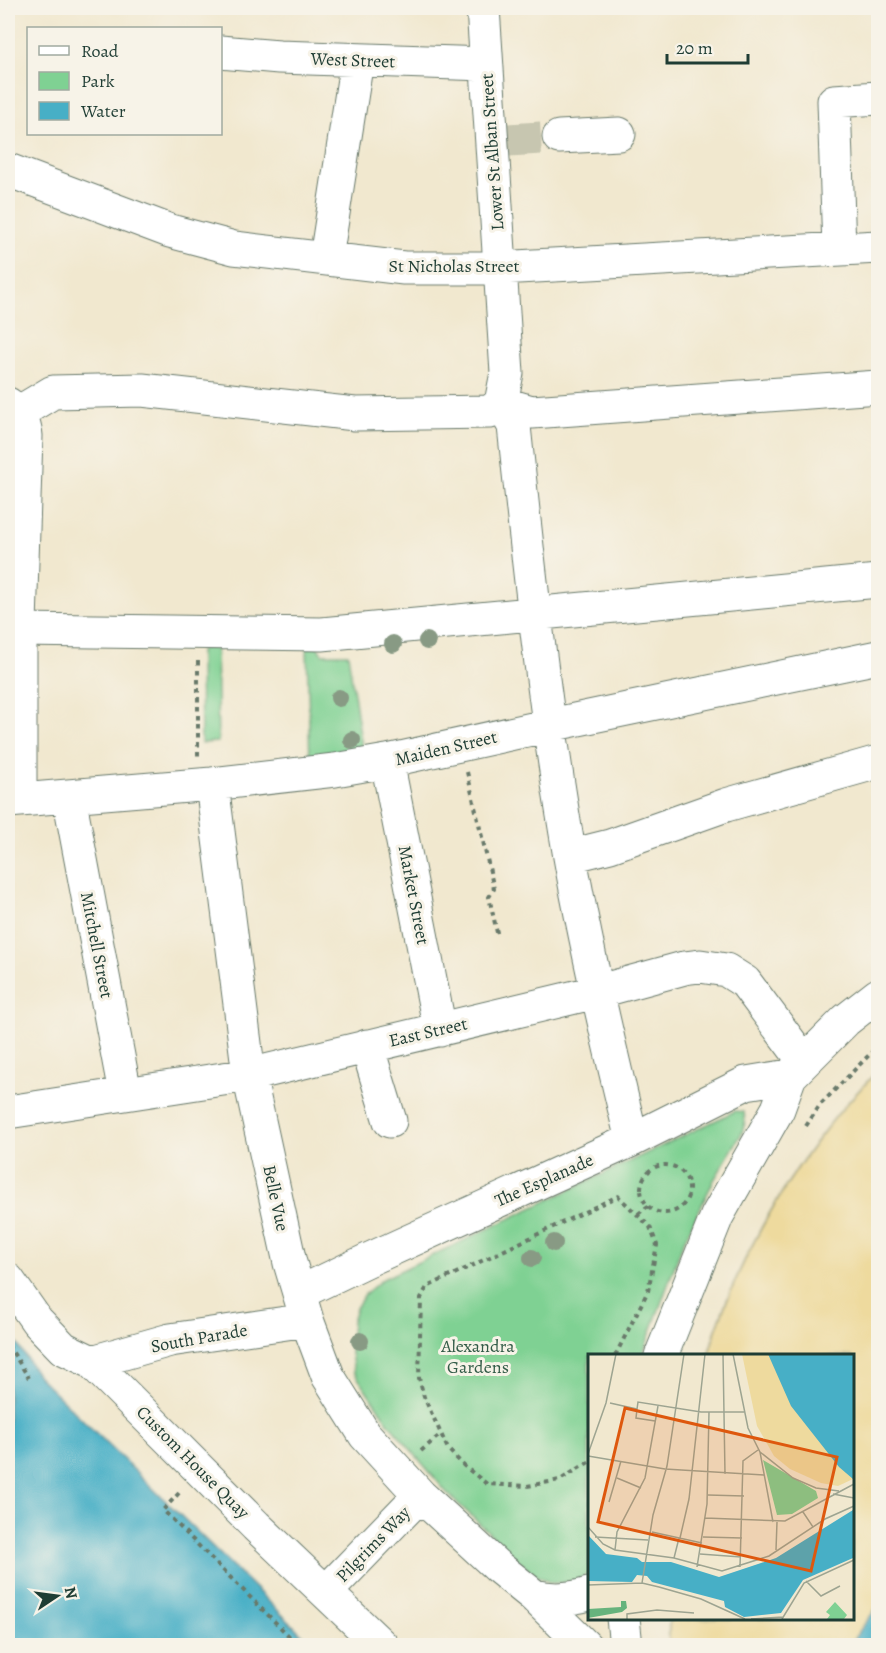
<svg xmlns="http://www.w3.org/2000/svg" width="886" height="1653" font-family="Alegreya,serif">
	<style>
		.green { fill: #7fd193; stroke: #4f8764; stroke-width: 1.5 }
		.sand { fill: #eeda9e; stroke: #868c69; stroke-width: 1.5 }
		.water { fill: #47afc6; stroke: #33767d; stroke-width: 1.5 }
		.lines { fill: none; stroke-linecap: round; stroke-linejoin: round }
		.minor-tunnel { stroke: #c7c6b0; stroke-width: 33; stroke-dasharray: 33 16; stroke-linecap: butt }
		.minor-casing { stroke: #68796a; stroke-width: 35 }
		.path { stroke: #68796a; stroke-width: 4; stroke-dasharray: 4.5 4.5; stroke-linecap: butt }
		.minor { stroke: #fff; stroke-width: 33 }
		.tree { fill: #889a84 }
		.labels { text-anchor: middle; stroke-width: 6; stroke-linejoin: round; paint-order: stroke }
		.street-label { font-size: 18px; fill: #1f3d34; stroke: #f7f3e8 }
		.park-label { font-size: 18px; fill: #325b47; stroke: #f7f3e8 }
		.inset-road { fill: none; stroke: #9da491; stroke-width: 1.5 }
		.view { fill: #de580e; fill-opacity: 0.15; stroke: #de580e; stroke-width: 3 }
		.inset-edge { fill: none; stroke: #1f3d34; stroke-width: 3 }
	</style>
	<rect width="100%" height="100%" fill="#f7f3e8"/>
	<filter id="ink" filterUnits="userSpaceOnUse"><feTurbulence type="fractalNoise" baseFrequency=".0167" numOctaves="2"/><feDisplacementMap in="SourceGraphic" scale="12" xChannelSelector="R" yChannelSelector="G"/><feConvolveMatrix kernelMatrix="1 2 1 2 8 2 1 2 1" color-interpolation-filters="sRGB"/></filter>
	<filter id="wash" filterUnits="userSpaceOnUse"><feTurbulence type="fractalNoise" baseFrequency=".008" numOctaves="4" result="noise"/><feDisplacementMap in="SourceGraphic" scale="24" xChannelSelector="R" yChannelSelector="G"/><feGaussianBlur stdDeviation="1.35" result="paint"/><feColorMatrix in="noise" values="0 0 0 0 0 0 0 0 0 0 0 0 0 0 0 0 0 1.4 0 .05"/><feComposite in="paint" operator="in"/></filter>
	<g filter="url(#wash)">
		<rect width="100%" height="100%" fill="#f1e8cf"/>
		<!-- green -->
		<path class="green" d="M317,646L322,654H348L362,747L310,766L307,647Z
			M203,648H216L218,742L201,743L200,651Z
			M735,1111L744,1112L745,1122L742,1133L714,1180L683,1243L642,1356H589V1573L575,1582L551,1583L533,1574L447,1493L387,1421L354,1372L350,1347L352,1321L356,1308L365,1294L383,1279Z"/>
		<!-- sand -->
		<path class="sand" d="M878,1070V1645H669V1619L852,1618V1356H708C731,1273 783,1180 838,1114C850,1099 865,1085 878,1070Z"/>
		<!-- water -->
		<path class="water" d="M8,1330L38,1376L313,1645H8Z
			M878,1606V1645H849Z"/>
	</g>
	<g filter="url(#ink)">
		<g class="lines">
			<!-- minor-tunnel -->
			<path class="minor-tunnel" d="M508,140L559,137"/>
			<defs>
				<path id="minor" d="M483,8L507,373L501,403
					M220,52L279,57L486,64
					M559,137L619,134
					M8,170L170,231L234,248L404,268H499L878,247
					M839,249L834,101L878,98
					M326,258L357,60
					M501,403L514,426C529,570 545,714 570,857C587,952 609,1046 632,1140
					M501,403L532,412L878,387
					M8,404C19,414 25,421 26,436L20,624V800
					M18,413L53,392L142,390L355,414L490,412L501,403
					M20,630L322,634L878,581
					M387,761L440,1030
					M212,784L249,1075L290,1263L307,1320L328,1376L365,1435L420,1495L498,1567L534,1596L585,1646
					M69,796L125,1093
					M8,801L212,784L335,770L387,761L550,725L878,657
					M570,856L610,846L726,805L878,762
					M367,1046L390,1121
					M8,1112L249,1075L596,992L684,968L700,966L726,970L745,982L804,1061
					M8,1280L37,1321L63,1348L92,1362L256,1526L382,1646
					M299,1293L370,1259L632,1140L746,1083L790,1076
					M661,1356L717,1216L778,1109L790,1076L846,1020L878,995
					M92,1362L170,1340L307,1320
					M326,1592L420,1495
					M534,1596C554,1601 570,1599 589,1594
					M623,1618L626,1646"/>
			</defs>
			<!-- minor casing -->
			<use href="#minor" class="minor-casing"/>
			<!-- path -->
			<path class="path" d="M198,661V756
				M467,772L494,889L489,897L498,937
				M806,1126L820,1105L872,1052L878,1048
				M641 1189a24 24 0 1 1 48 0a24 24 0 1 1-48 0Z
				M638,1214L648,1206
				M8,1345L29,1378
				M421,1451L441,1434
				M589,1462L560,1480L527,1486L487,1484L464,1466L448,1449L424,1397L419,1378L421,1298L427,1287L618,1196L650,1227L657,1245L648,1291L615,1356
				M179,1493L163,1510L299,1646"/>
			<!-- minor -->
			<use href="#minor" class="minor"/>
		</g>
		<!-- trees -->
		<g class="tree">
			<circle cx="427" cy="641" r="9"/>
			<circle cx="393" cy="644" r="9"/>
			<circle cx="339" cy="698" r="9"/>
			<circle cx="352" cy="740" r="9"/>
			<circle cx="554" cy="1243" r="9"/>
			<circle cx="532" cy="1258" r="9"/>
			<circle cx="360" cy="1341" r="9"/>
		</g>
	</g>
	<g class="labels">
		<!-- street labels -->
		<g class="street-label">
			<text transform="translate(353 60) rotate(2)" y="6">West Street</text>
			<text transform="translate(492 152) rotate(-94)" y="6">Lower St Alban Street</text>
			<text x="454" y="272">St Nicholas Street</text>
			<text transform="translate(446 748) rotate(-13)" y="6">Maiden Street</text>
			<text transform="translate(414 895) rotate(79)" y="6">Market Street</text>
			<text transform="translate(97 945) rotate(79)" y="6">Mitchell Street</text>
			<text transform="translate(428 1032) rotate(-13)" y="6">East Street</text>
			<text transform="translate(544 1180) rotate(-24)" y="6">The Esplanade</text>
			<text transform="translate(276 1198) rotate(78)" y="6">Belle Vue</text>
			<text transform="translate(199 1338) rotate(-10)" y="6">South Parade</text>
			<text transform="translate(193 1462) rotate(45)" y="6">Custom House Quay</text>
			<text transform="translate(373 1544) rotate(-46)" y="6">Pilgrims Way</text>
		</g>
		<!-- park labels -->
		<g class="park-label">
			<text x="478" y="1352">Alexandra<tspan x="478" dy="21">Gardens</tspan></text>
		</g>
	</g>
	<!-- overview -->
	<g transform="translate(588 1354)">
		<rect width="266" height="266" fill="#f1e8cf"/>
		<path d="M175,106L228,137L230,144L204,160L189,161ZM247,248L259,261L256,265H239L242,261L238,258Z" fill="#7fd193"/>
		<path d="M33,247H38L39,254L34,258L0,264V255L33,253Z" fill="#67b37d"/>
		<path d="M154,0H246L265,125L250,132L233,129L202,115L186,102L169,72Z" fill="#eeda9e"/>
		<path d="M180,0H265V125L251,113L203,52ZM265,156V204L215,226L193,259L156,263L137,253L136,247L64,228L59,222L49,221L44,228L0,227V181L18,200L49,204L54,208H83L131,223L188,204Z" fill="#47afc6"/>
		<path class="inset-road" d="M135,0L137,120M145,0L160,74L172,98L205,124L228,134L251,137M22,49L49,55L50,48L113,58H156M49,55L48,64L67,67M172,98L185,168M0,100L18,49L28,0M0,102L77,115L176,121M29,124L53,134M245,140L266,144M120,141L156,142M21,148L33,107M215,158L225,173M117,164L197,167L266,130M0,173L15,190L27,196L86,204L134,217L181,202L237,165L266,152M64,178L114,189M7,183L60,186M115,183L154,184M92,184L101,145L117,0M27,196L29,178L57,124L70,52M188,196L189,168M112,200L153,203M86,204L91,184M109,213L119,150L121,58M152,213L155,107L170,96M218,227L233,242L252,232M54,229L65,161L79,112L96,0M0,231L54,229L71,233L113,245L157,265M39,265V260L69,256L106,259M163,265L195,263M194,265L216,229L266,206"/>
		<path class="view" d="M37,54L249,103L223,217L10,168Z"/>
		<rect width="266" height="266" class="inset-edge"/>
	</g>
	<!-- margin -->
	<rect width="886" height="1653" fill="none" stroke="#f7f3e8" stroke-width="30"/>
	<!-- legend -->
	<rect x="27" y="27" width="195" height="108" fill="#f7f3e8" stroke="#a1aaa0" stroke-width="1.5"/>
	<rect x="39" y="46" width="30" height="9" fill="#ffffff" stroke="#a1aaa0" stroke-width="1.5"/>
	<text x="81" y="57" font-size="18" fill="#1f3d34">Road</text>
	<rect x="39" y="72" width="30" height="18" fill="#7fd193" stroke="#a1aaa0" stroke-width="1.5"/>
	<text x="81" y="87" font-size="18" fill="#1f3d34">Park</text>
	<rect x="39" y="102" width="30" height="18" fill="#47afc6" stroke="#a1aaa0" stroke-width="1.5"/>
	<text x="81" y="117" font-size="18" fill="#1f3d34">Water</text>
	<!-- north arrow -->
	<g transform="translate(57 1596) rotate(77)" stroke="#f7f3e8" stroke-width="4.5" paint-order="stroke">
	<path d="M0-4.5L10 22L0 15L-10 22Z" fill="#1f3d34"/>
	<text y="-9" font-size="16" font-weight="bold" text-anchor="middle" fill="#1f3d34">N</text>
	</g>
	<!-- scale -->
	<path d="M667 54v9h81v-9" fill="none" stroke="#1f3d34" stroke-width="3"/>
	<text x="676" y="54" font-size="18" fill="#1f3d34" stroke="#f7f3e8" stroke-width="4.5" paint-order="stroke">20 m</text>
</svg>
